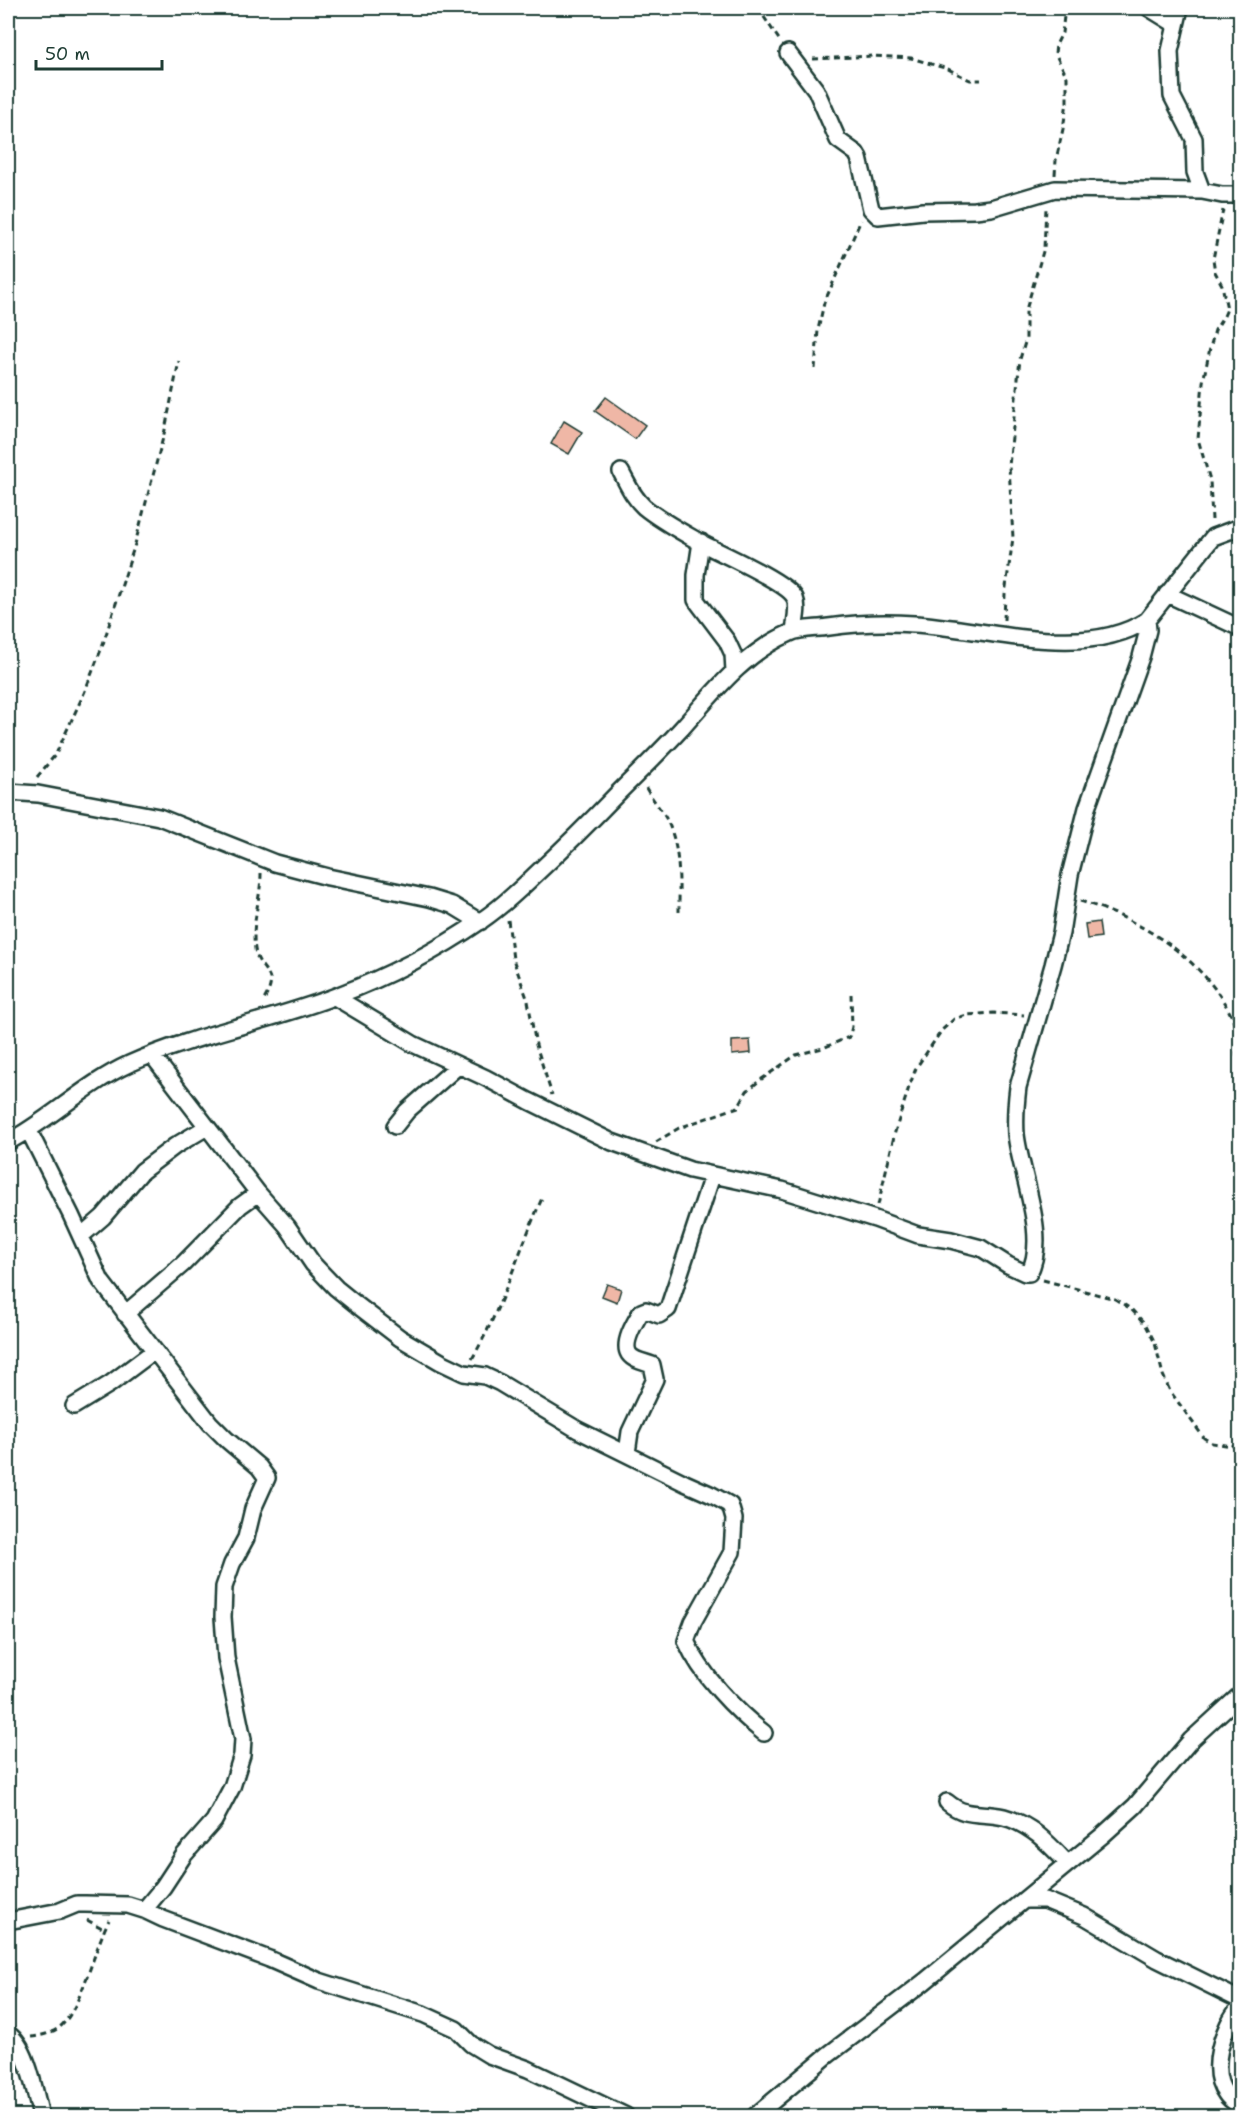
<svg xmlns="http://www.w3.org/2000/svg" width="1248" height="2124" font-family="'Shantell Sans',sans-serif">
	<style>
		.building { fill: #efb7a6; stroke: #1f3d34; stroke-width: 1.5 }
		.lines { fill: none; stroke-linecap: round; stroke-linejoin: round }
		.street-casing { stroke: #1f3d34; stroke-width: 20 }
		.path { stroke: #1f3d34; stroke-width: 3; stroke-dasharray: 6 4.5; stroke-linecap: butt }
		.street { stroke: #fff; stroke-width: 15 }
	</style>
	<rect width="100%" height="100%" fill="#fff"/>
	<filter id="ink" filterUnits="userSpaceOnUse"><feTurbulence type="fractalNoise" baseFrequency=".0167" numOctaves="2"/><feDisplacementMap in="SourceGraphic" scale="12" xChannelSelector="R" yChannelSelector="G"/><feConvolveMatrix kernelMatrix="1 2 1 2 8 2 1 2 1" color-interpolation-filters="sRGB"/></filter>
	<g filter="url(#ink)">
		<!-- building -->
		<path class="building" d="M606,397L645,425L635,439L595,411Z
			M564,421L582,432L569,454L551,444Z
			M1099,922L1101,937L1087,939L1085,924Z
			M750,1040L751,1053L732,1055V1041Z
			M607,1284L621,1289L617,1302L602,1296Z"/>
		<g class="lines">
			<defs>
				<path id="street" d="M1149,8L1175,24
					M1180,8L1170,51L1172,96L1194,139L1195,172L1202,191
					M788,53L816,90L838,140L856,153L859,158L871,209L878,216L923,211L975,210L991,208L1055,189L1202,191L1222,195H1240
					M621,472C628,485 633,497 644,507C661,521 684,533 703,544C721,553 788,583 795,598C799,608 795,621 794,631
					M701,542L696,575V600L727,641L733,654L734,671
					M1167,594L1240,628
					M8,792L38,794L159,817L275,863L328,877L429,898L452,905L480,922
					M335,997L413,1044L486,1078L529,1101L612,1142L690,1170L782,1190L875,1219L918,1235L951,1240L981,1248L1008,1265L1025,1273H1029C1049,1237 1020,1173 1016,1134C1015,1118 1016,1103 1018,1087L1053,965L1061,933L1070,875L1087,808L1141,657L1148,630L1147,620
					M152,1055L258,1193L287,1226L313,1264L336,1288L357,1305L400,1338L441,1362L464,1373L485,1376L500,1383L578,1430L685,1483L712,1495L730,1505L734,1519L732,1552L693,1622L686,1641C701,1675 735,1710 764,1733
					M395,1126L407,1111L458,1066
					M29,1131L71,1215L101,1281L210,1423L227,1440L259,1467L267,1478L253,1509L246,1538L232,1564L224,1587L223,1617L226,1658L243,1739L242,1755L232,1787L214,1821L184,1855L163,1887L144,1910
					M8,1142C50,1120 85,1084 129,1064C196,1034 268,1022 336,996C387,977 437,951 482,920C503,906 519,890 537,873C565,847 591,821 617,794C639,772 661,751 682,728C714,692 744,653 790,633C801,628 816,629 829,627C856,623 886,622 914,624C985,628 1085,661 1147,620L1213,537L1240,527
					M81,1236L103,1217L142,1171L175,1146L207,1127
					M125,1314L183,1264L240,1206L258,1193
					M74,1406L110,1384L154,1351
					M627,1453L630,1432L655,1379L652,1365C645,1362 634,1361 629,1354C622,1343 635,1322 641,1312L646,1310L659,1315L668,1309L712,1176
					M947,1802C967,1819 981,1811 1004,1817C1031,1824 1050,1845 1068,1864
					M1025,1900H1045L1084,1916L1157,1959L1240,2000
					M8,1921L60,1911L77,1904H85L128,1905L144,1910L163,1919L269,1959L319,1981L423,2014L456,2029L471,2044L489,2055L528,2069L626,2116
					M8,2034C28,2047 35,2094 41,2116
					M1240,2106C1235,2103 1229,2099 1226,2094C1208,2071 1223,2025 1240,2007
					M755,2116L828,2055L924,1982L1103,1835L1135,1806L1191,1740L1240,1695"/>
			</defs>
			<!-- street casing -->
			<use href="#street" class="street-casing"/>
			<!-- path -->
			<path class="path" d="M758,8L780,41
				M813,59L873,56L911,58L948,69L970,80H981
				M1055,175L1056,160L1063,129L1067,102V77L1055,53L1056,45L1062,33L1065,8
				M815,369L818,330L824,303L861,220
				M1212,520L1210,480L1198,439L1203,382L1210,348L1215,330L1224,316L1227,309L1222,285L1215,272L1213,259L1223,210
				M1004,620L1005,594L1013,538L1009,466L1020,359L1026,339V310L1044,248L1046,208
				M37,777L56,754L85,691L102,647L135,544L165,430L179,361
				M646,788C652,799 661,809 667,820C681,849 679,882 679,913
				M261,873C261,898 251,924 255,949C259,975 283,971 262,1003
				M1080,901C1140,919 1203,958 1231,1015C1239,1033 1234,1052 1240,1069
				M508,920L513,959L528,1001L536,1045L552,1095
				M656,1142L679,1128L738,1107L747,1091L759,1081L796,1055L823,1048L849,1037L852,1027L851,994
				M878,1205L895,1132L909,1087L916,1068L942,1030L954,1019L967,1015L994,1013L1024,1015
				M1043,1280L1115,1299L1131,1309L1146,1325L1155,1343L1163,1375L1170,1391L1204,1438L1212,1443L1240,1447
				M472,1359C502,1308 519,1250 543,1196
				M87,1920L104,1929
				M31,2037C41,2036 53,2033 61,2026C81,2008 95,1947 109,1920"/>
			<!-- street -->
			<use href="#street" class="street"/>
		</g>
	</g>
	<!-- margin -->
	<rect width="1248" height="2124" fill="none" stroke="#fff" stroke-width="30"/>
	<rect x="15" y="15" width="1218" height="2094" fill="none" stroke="#1f3d34" stroke-width="2" filter="url(#ink)"/>
	<!-- scale -->
	<path d="M36 60v9h126v-9" fill="none" stroke="#1f3d34" stroke-width="3"/>
	<text x="45" y="60" font-size="18" fill="#1f3d34" stroke="#ffffff" stroke-width="4.5" paint-order="stroke">50 m</text>
</svg>
